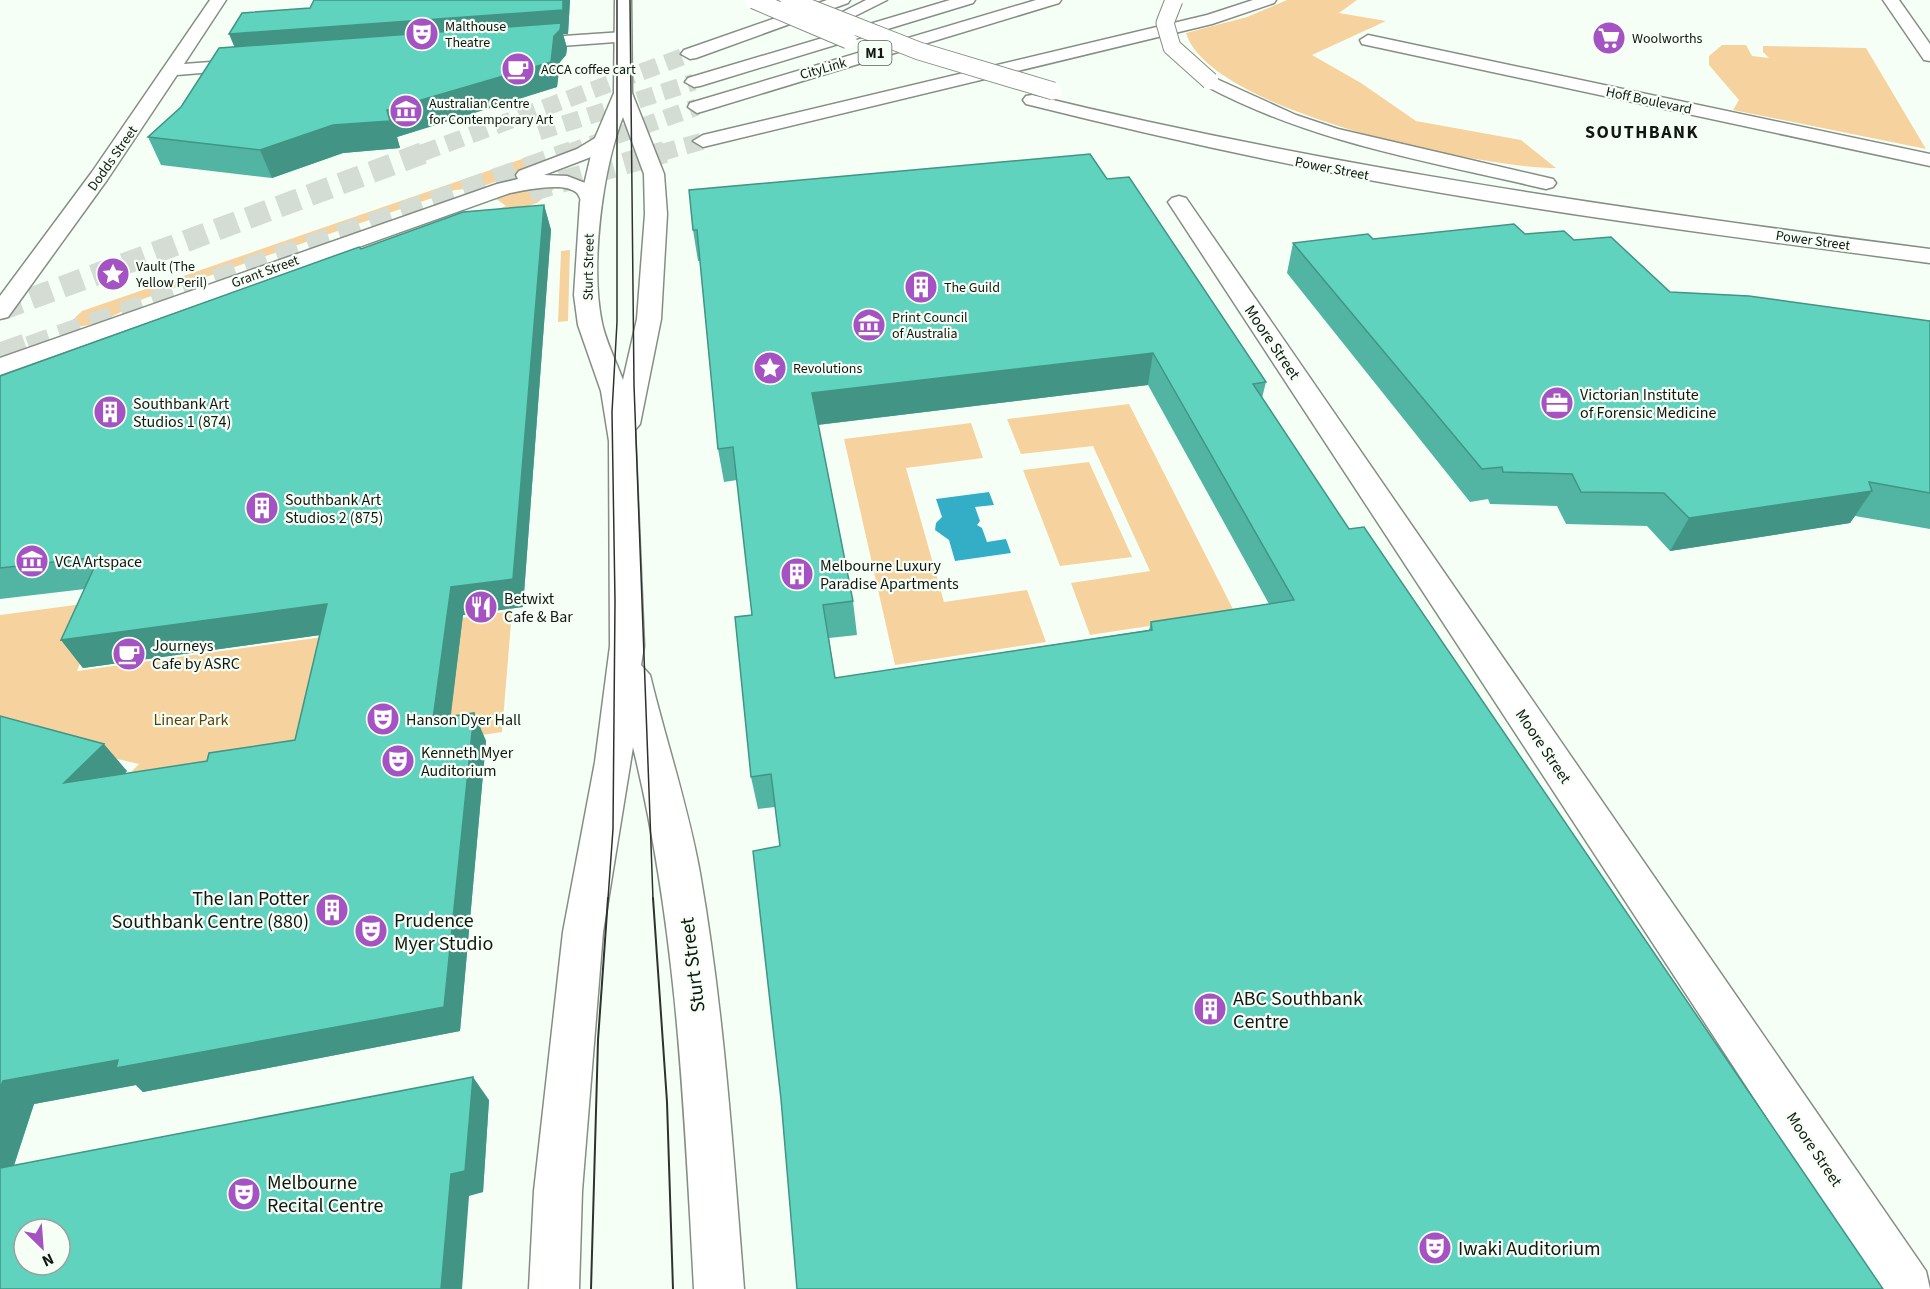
<svg xmlns="http://www.w3.org/2000/svg" width="1930" height="1289" font-family="'Source Sans 3',sans-serif">
	<style>
		.green { fill: #f6d39e }
		.water { fill: #33aec6 }
		.lines { fill: none; stroke-linecap: round; stroke-linejoin: round }
		.highway-tunnel-far2 { stroke: #d4dcd4; stroke-width: 17; stroke-dasharray: 17 9; stroke-linecap: butt }
		.highway-tunnel-far1 { stroke: #d4dcd4; stroke-width: 22; stroke-dasharray: 22 11; stroke-linecap: butt }
		.highway-tunnel { stroke: #d4dcd4; stroke-width: 28; stroke-dasharray: 28 14; stroke-linecap: butt }
		.minor-casing { stroke: #858e85; stroke-width: 3 }
		.major-casing { stroke: #858e85; stroke-width: 3 }
		.highway-casing { stroke: #858e85; stroke-width: 3 }
		.minor { fill: #fff; fill-rule: evenodd }
		.major { fill: #fff; fill-rule: evenodd }
		.highway { fill: #fff; fill-rule: evenodd }
		.tram-far1 { stroke: #2e322e; stroke-width: 1.5 }
		.tram { stroke: #2e322e; stroke-width: 2 }
		.major-bridge-casing { stroke: #858e85; stroke-width: 19; stroke-linecap: butt }
		.highway-bridge-casing { stroke: #858e85; stroke-width: 19; stroke-linecap: butt }
		.major-bridge { stroke: #fff; stroke-width: 17 }
		.highway-bridge { stroke: #fff; stroke-width: 17 }
		.wall { fill: #52b5a3; fill-rule: evenodd }
		.shaded-wall { fill: #429485 }
		.building { fill: #5fd3be; stroke: #429485; stroke-width: 1.5; fill-rule: evenodd }
		.labels { text-anchor: middle; stroke-width: 4.5; stroke-linejoin: round; paint-order: stroke }
		.far-poi-label { font-size: 14px; fill: #131713; stroke: #f6fff6; text-anchor: start }
		.far-street-label { font-size: 14px; fill: #131713; stroke: #f6fff6 }
		.shield { fill: #f6fff6; stroke: #575d57; stroke-width: 1.5 }
		.shield-label { font-size: 15px; font-weight: bold; fill: #131713 }
		.street-label { font-size: 16px; fill: #131713; stroke: #f6fff6 }
		.poi-label { font-size: 16px; fill: #131713; stroke: #f6fff6; text-anchor: start }
		.park-label { font-size: 16px; fill: #5f3f00; stroke: #f6fff6 }
		.far-district-label { font-size: 18px; font-weight: bold; letter-spacing: 1.5px; fill: #131713; stroke: #f6fff6 }
		.near-poi-label { font-size: 20px; fill: #131713; stroke: #f6fff6; text-anchor: start }
		.near-street-label { font-size: 20px; fill: #131713; stroke: #f6fff6 }
	</style>
	<rect width="100%" height="100%" fill="#f6fff6"/>
	<!-- green -->
	<path class="green" d="M1287,0H1357L1339,13L1386,21L1312,55L1361,83L1416,121L1521,140L1556,168C1481,168 1210,112 1186,33L1247,17Z
		M1722,45H1746L1752,56L1769,58L1763,52V46L1866,48L1926,149L1733,110L1739,100L1709,65V56Z
		M525,158L553,161L478,188L455,190L143,299C123,312 90,331 66,326L82,311Z
		M549,186L555,188L537,203L462,230L453,225L506,206L495,198L501,195Z
		M570,250L568,321L558,322L561,251Z
		M1129,404L1235,613L1090,635L1071,583L1150,571L1093,446L1021,454L1007,419Z
		M971,423L983,458L906,468L944,602L1027,590L1046,642L895,665L844,439Z
		M1089,462L1132,557L1060,566L1023,470Z
		M105,601L77,671L512,611L502,732L238,772L108,796L139,764L0,732V615Z"/>
	<!-- water -->
	<path class="water" d="M989,492L994,505L975,507L980,521L977,525L982,528L987,542L1006,539L1011,553L955,561L949,540L935,530L936,523L942,517L936,499Z"/>
	<g class="lines">
		<!-- highway-tunnel-far2 -->
		<path class="highway-tunnel-far2" d="M539,132L694,82
			M422,153L690,54
			M567,153L697,107
			M660,153L703,141"/>
		<!-- highway-tunnel-far1 -->
		<path class="highway-tunnel-far1" d="M529,191L665,152
			M0,310L426,152
			M29,347L572,152"/>
		<!-- highway-tunnel -->
		<path class="highway-tunnel" d="M0,357L33,345"/>
		<defs>
			<path id="minor" d="M210,0H226L184,64L250,59L259,64L250,69L177,75L107,180L8,317L0,319V296L92,172Z
				M1883,0H1899L1930,44V61L1924,60Z
				M623,32L631,37L629,41L520,49L512,44L520,39Z
				M1368,35L1930,154V166L1362,44L1360,40Z
				M605,132L615,138L591,157L544,175L567,176L593,186L602,202L598,206H584C581,203 580,196 577,193C565,181 525,190 510,193L0,375V358L497,184L518,179L516,175L519,171L577,149Z
				M1179,196L1186,198L1926,1271L1930,1289H1879L1168,202L1172,198Z"/>
			<path id="major" d="M615,0H631L632,93L664,174L667,214L661,319L640,424L635,430L644,646L641,665L650,675C666,741 688,806 700,873C724,1011 733,1150 744,1289H694C684,1105 677,927 633,747L603,932L582,1191L579,1289H529L534,1191L563,932L595,762L610,646L609,441L601,391L578,325L574,295L580,202L595,138L614,93ZM623,117L644,174L645,214L637,319L623,380C616,361 606,342 602,323C590,267 602,170 623,117Z"/>
			<path id="highway" d="M827,0H850L848,3L696,58L690,59L681,54L684,50Z
				M866,0H887L841,23L835,25L827,20Z
				M950,0H975L973,3L700,86L694,87L685,82L688,78Z
				M1036,0H1061L1059,3L704,111L697,113L688,107L690,103Z
				M1253,0H1276L1274,3L1212,24L703,147L693,141L703,135L1207,15Z
				M1210,76L1296,115L1338,129L1553,179L1556,183L1553,187L1546,189C1427,161 1312,143 1204,85L1201,81Z
				M1032,95C1328,167 1628,210 1930,249V263C1741,238 1551,214 1364,179C1250,157 1138,132 1026,104L1023,100L1026,96Z"/>
		</defs>
		<!-- minor casing -->
		<use href="#minor" class="minor-casing"/>
		<!-- major casing -->
		<use href="#major" class="major-casing"/>
		<!-- highway casing -->
		<use href="#highway" class="highway-casing"/>
		<!-- minor -->
		<use href="#minor" class="minor"/>
		<!-- major -->
		<use href="#major" class="major"/>
		<!-- highway -->
		<use href="#highway" class="highway"/>
		<!-- tram-far1 -->
		<path class="tram-far1" d="M630,0L634,385L653,899
			M608,899L613,829L615,601L612,412L617,322V0"/>
		<!-- tram -->
		<path class="tram" d="M653,898L667,1102L673,1289
			M591,1289L598,1040L608,898"/>
		<defs>
			<path id="major-bridge" d="M754,0L848,40"/>
			<path id="highway-bridge" d="M789,0L919,51L1053,91
				M1174,0L1165,23L1172,47L1210,81"/>
		</defs>
		<!-- major-bridge casing -->
		<use href="#major-bridge" class="major-bridge-casing"/>
		<!-- highway-bridge casing -->
		<use href="#highway-bridge" class="highway-bridge-casing"/>
		<!-- major-bridge -->
		<use href="#major-bridge" class="major-bridge"/>
		<!-- highway-bridge -->
		<use href="#highway-bridge" class="highway-bridge"/>
	</g>
	<!-- wall -->
	<path class="wall" d="M314,0H570L568,34H563L567,48L566,55L560,62L557,87L397,137L400,148L343,153L272,178L161,165L148,137L181,107L234,47L310,8Z
		M1107,179L1266,382L1262,398L1349,529L1883,1289L780,846L775,807L758,809L751,777L752,615L737,480L724,482L718,449L700,261H698L693,230ZM1148,385L1269,604L1151,622L1149,630L835,678L829,638L857,635L853,601L818,425Z
		M544,205L551,230L523,607L463,615L450,717L474,713L486,741L460,1031L143,1092L136,1085L34,1104L14,1166L489,1100L483,1192L0,1289V716L127,771L124,774L207,761L295,740L320,635L83,668L61,640L85,589L0,599V376L361,249Z
		M1525,234L1574,240L1670,292L1930,321V529L1855,516L1850,523L1670,551L1647,526L1566,524L1557,506L1490,504L1488,499L1470,502L1287,273L1293,243Z"/>
	<!-- shaded-wall -->
	<path class="shaded-wall" d="M563,0H570L568,34H563L567,48L566,55L560,62L557,87L397,137L400,148L343,153L272,178L260,150L239,58L229,34Z
		M544,205L551,230L523,607L463,615L447,747L433,719L451,587Z
		M1153,353L1148,385L816,425L812,393Z
		M1872,491L1850,523L1670,551L1689,518Z
		M327,604L342,632L83,668L61,640Z
		M474,713L486,741L460,1031L143,1092L136,1085L34,1104L4,1195L0,1193V1088L3,1081Z
		M104,744L127,771L89,810L64,783Z
		M473,1077L489,1100L483,1192L469,1196L462,1289H441L451,1174Z"/>
	<!-- building -->
	<path class="building" d="M314,0H563V10L229,34L242,13L310,8Z
		M561,23L560,30L554,36L551,62L387,110L390,121L333,125L260,150L148,137L181,107L219,48Z
		M1090,154L1107,179L1129,177L1266,382L1253,384L1349,529L1364,527L1883,1289H797L781,1099L753,851L780,846L771,774L751,777L735,617L752,615L733,447L718,449L697,230H693L689,190ZM1153,353L1294,600L1151,622L1152,630L835,678L823,605L853,601L812,393Z
		M544,205L513,579L451,587L433,719L474,713L444,1007L116,1068L118,1060L3,1081L0,1088V716L104,744L64,783L207,761L209,753L295,740L327,604L61,640L99,557L0,568V376L359,247L361,249L463,212Z
		M1514,224L1525,234L1564,231L1574,240L1611,237L1670,292L1749,296L1930,321V493L1869,482L1872,491L1689,518L1664,493L1581,492L1572,474L1503,472L1502,467L1482,469L1293,243L1368,234L1373,239Z
		M473,1077L465,1171L451,1174L441,1289H0V1168ZM24,1229H60V1265H24Z"/>
	<!-- icons -->
	<defs>
		<symbol id="theatre-disc" viewBox="-11 -11 22 22"><circle r="9.5" fill="#a553c2" stroke="#f6fff6"/><path d="M-5-5.5Q0-4 5-5.5V0Q5 5 0 6Q-5 5-5 0ZM-3.3-2.5H-1v1.5H-3.3ZM1-2.5H3.3v1.5H1ZM-2.8 1Q0 5.5 2.8 1Z" fill="#fff"/></symbol>
		<symbol id="supermarket-disc" viewBox="-11 -11 22 22"><circle r="9.5" fill="#a553c2" stroke="#f6fff6"/><path d="M-6-5.5h2.5l.6 2H6L4.5 2H-2.5L-4.4-4H-6ZM-1.5 3.2a1.3 1.3 0 1 0 .1 0ZM3 3.2a1.3 1.3 0 1 0 .1 0Z" fill="#fff"/></symbol>
		<symbol id="cafe-disc" viewBox="-11 -11 22 22"><circle r="9.5" fill="#a553c2" stroke="#f6fff6"/><path d="M-5.5-4.5H6V0H3Q3 3.5 0 3.5H-2.5Q-5.5 3.5-5.5 0ZM3-3.2v2h1.7v-2ZM-6 4.5H4V6H-6Z" fill="#fff"/></symbol>
		<symbol id="museum-disc" viewBox="-11 -11 22 22"><circle r="9.5" fill="#a553c2" stroke="#f6fff6"/><path d="M0-6L6-3V-2H-6V-3ZM-5-1h2V3h-2ZM-1-1h2V3h-2ZM3-1h2V3H3ZM-6 4H6V6H-6Z" fill="#fff"/></symbol>
		<symbol id="sight-disc" viewBox="-11 -11 22 22"><circle r="9.5" fill="#a553c2" stroke="#f6fff6"/><path d="M0-6L1.8-2.2L6-1.7L2.9 1.2L3.7 5.4L0 3.3L-3.7 5.4L-2.9 1.2L-6-1.7L-1.8-2.2Z" fill="#fff"/></symbol>
		<symbol id="building-disc" viewBox="-11 -11 22 22"><circle r="9.5" fill="#a553c2" stroke="#f6fff6"/><path d="M-4-6H4V6H1V3H-1V6H-4ZM-2.5-4.3h1.7v1.8h-1.7ZM.8-4.3h1.7v1.8H.8ZM-2.5-1h1.7V.8h-1.7ZM.8-1h1.7V.8H.8Z" fill="#fff"/></symbol>
		<symbol id="office-disc" viewBox="-11 -11 22 22"><circle r="9.5" fill="#a553c2" stroke="#f6fff6"/><path d="M-6-3h4V-5.5h4V-3h4V5H-6ZM-1-4.5V-3h2v-1.5ZM-6 0V1H6V0Z" fill="#fff"/></symbol>
		<symbol id="restaurant-disc" viewBox="-11 -11 22 22"><circle r="9.5" fill="#a553c2" stroke="#f6fff6"/><path d="M-5-6h1v4h1v-4h1v4h1v-4h1v5L-1.5 .5V6h-2V.5L-5-1ZM5-6V6H3V1.5H1.5Q1.5-4 5-6Z" fill="#fff"/></symbol>
	</defs>
	<g fill-rule="evenodd">
		<use href="#theatre-disc" x="403" y="15" width="38" height="38"/>
		<use href="#supermarket-disc" x="1590" y="19" width="38" height="38"/>
		<use href="#cafe-disc" x="499" y="50" width="38" height="38"/>
		<use href="#museum-disc" x="387" y="92" width="38" height="38"/>
		<use href="#sight-disc" x="94" y="255" width="38" height="38"/>
		<use href="#building-disc" x="902" y="268" width="38" height="38"/>
		<use href="#museum-disc" x="850" y="306" width="38" height="38"/>
		<use href="#sight-disc" x="751" y="349" width="38" height="38"/>
		<use href="#office-disc" x="1538" y="384" width="38" height="38"/>
		<use href="#building-disc" x="91" y="393" width="38" height="38"/>
		<use href="#building-disc" x="243" y="489" width="38" height="38"/>
		<use href="#museum-disc" x="13" y="542" width="38" height="38"/>
		<use href="#building-disc" x="778" y="555" width="38" height="38"/>
		<use href="#restaurant-disc" x="462" y="588" width="38" height="38"/>
		<use href="#cafe-disc" x="110" y="635" width="38" height="38"/>
		<use href="#theatre-disc" x="364" y="700" width="38" height="38"/>
		<use href="#theatre-disc" x="379" y="742" width="38" height="38"/>
		<use href="#building-disc" x="313" y="891" width="38" height="38"/>
		<use href="#theatre-disc" x="352" y="912" width="38" height="38"/>
		<use href="#building-disc" x="1191" y="990" width="38" height="38"/>
		<use href="#theatre-disc" x="225" y="1175" width="38" height="38"/>
		<use href="#theatre-disc" x="1416" y="1229" width="38" height="38"/>
	</g>
	<g class="labels">
		<!-- far-poi labels -->
		<g class="far-poi-label">
			<text x="445" y="31">Malthouse<tspan x="445" dy="16">Theatre</tspan></text>
			<text x="1632" y="43">Woolworths</text>
			<text x="541" y="74">ACCA coffee cart</text>
			<text x="429" y="108">Australian Centre<tspan x="429" dy="16">for Contemporary Art</tspan></text>
			<text x="136" y="271">Vault (The<tspan x="136" dy="16">Yellow Peril)</tspan></text>
			<text x="944" y="292">The Guild</text>
			<text x="892" y="322">Print Council<tspan x="892" dy="16">of Australia</tspan></text>
			<text x="793" y="373">Revolutions</text>
		</g>
		<!-- far-street labels -->
		<g class="far-street-label">
			<text transform="translate(823 68) rotate(-16)" y="5">CityLink</text>
			<text transform="translate(1649 100) rotate(12)" y="5">Hoff Boulevard</text>
			<text transform="translate(112 158) rotate(-55)" y="5">Dodds Street</text>
			<text transform="translate(1332 168) rotate(11)" y="5">Power Street</text>
			<text transform="translate(1813 240) rotate(8)" y="5">Power Street</text>
			<text transform="translate(588 267) rotate(-89)" y="5">Sturt Street</text>
			<text transform="translate(265 271) rotate(-20)" y="5">Grant Street</text>
		</g>
		<!-- shield labels -->
		<rect class="shield" x="858.5" y="41" width="33" height="24" rx="4.5"/>
		<g class="shield-label">
			<text x="875" y="58">M1</text>
		</g>
		<!-- street labels -->
		<g class="street-label">
			<text transform="translate(1273 342) rotate(56)" y="6">Moore Street</text>
			<text transform="translate(1544 746) rotate(56)" y="6">Moore Street</text>
			<text transform="translate(1815 1149) rotate(56)" y="6">Moore Street</text>
		</g>
		<!-- poi labels -->
		<g class="poi-label">
			<text x="1580" y="400">Victorian Institute<tspan x="1580" dy="18">of Forensic Medicine</tspan></text>
			<text x="133" y="409">Southbank Art<tspan x="133" dy="18">Studios 1 (874)</tspan></text>
			<text x="285" y="505">Southbank Art<tspan x="285" dy="18">Studios 2 (875)</tspan></text>
			<text x="55" y="567">VCA Artspace</text>
			<text x="820" y="571">Melbourne Luxury<tspan x="820" dy="18">Paradise Apartments</tspan></text>
			<text x="504" y="604">Betwixt<tspan x="504" dy="18">Cafe &amp; Bar</tspan></text>
			<text x="152" y="651">Journeys<tspan x="152" dy="18">Cafe by ASRC</tspan></text>
			<text x="406" y="725">Hanson Dyer Hall</text>
			<text x="421" y="758">Kenneth Myer<tspan x="421" dy="18">Auditorium</tspan></text>
		</g>
		<!-- park labels -->
		<g class="park-label">
			<text x="191" y="725">Linear Park</text>
		</g>
		<!-- far-district labels -->
		<g class="far-district-label">
			<text x="1642" y="138">SOUTHBANK</text>
		</g>
		<!-- near-poi labels -->
		<g class="near-poi-label">
			<text x="309" y="905" text-anchor="end">The Ian Potter<tspan x="309" dy="23">Southbank Centre (880)</tspan></text>
			<text x="394" y="927">Prudence<tspan x="394" dy="23">Myer Studio</tspan></text>
			<text x="1233" y="1005">ABC Southbank<tspan x="1233" dy="23">Centre</tspan></text>
			<text x="267" y="1189">Melbourne<tspan x="267" dy="23">Recital Centre</tspan></text>
			<text x="1458" y="1255">Iwaki Auditorium</text>
		</g>
		<!-- near-street labels -->
		<g class="near-street-label">
			<text transform="translate(692 965) rotate(-97)" y="7">Sturt Street</text>
		</g>
	</g>
	<!-- north arrow -->
	<g transform="translate(42 1247) rotate(155)"><circle r="28" fill="#f6fff6" stroke="#9ba29b" stroke-width="1.5"/>
	<path d="M0-4.5L10 22L0 15L-10 22Z" fill="#a553c2"/>
	<text y="-9" font-size="16" font-weight="bold" text-anchor="middle" fill="#131713">N</text>
	</g>
</svg>
